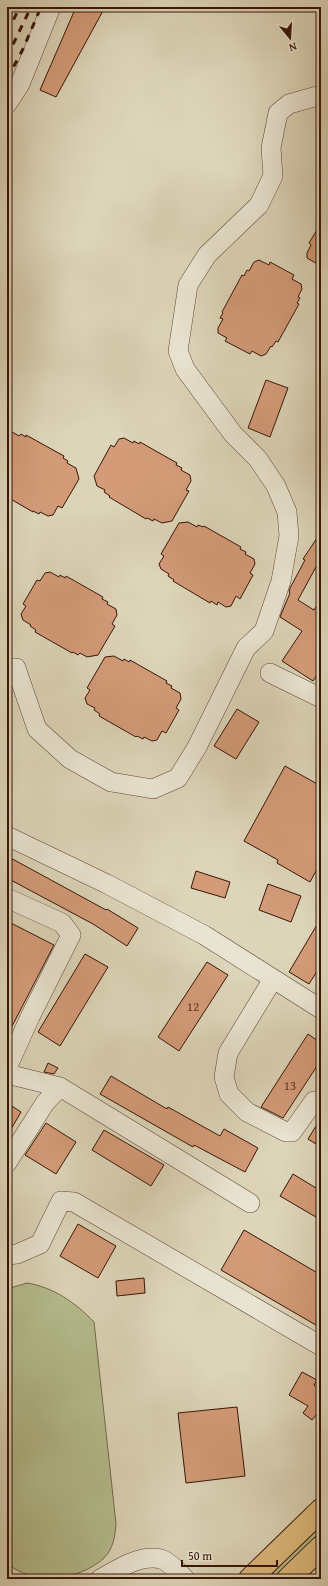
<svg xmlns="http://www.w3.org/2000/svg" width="328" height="1586" font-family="'Gentium Book Plus',serif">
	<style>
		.green { fill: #b4bc8d; stroke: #76684a }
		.building { fill: #d39b78; stroke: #371506 }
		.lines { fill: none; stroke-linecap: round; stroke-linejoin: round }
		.minor-casing { stroke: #604533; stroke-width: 20 }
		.major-casing { stroke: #371506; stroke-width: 24 }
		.minor { stroke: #e9e4d2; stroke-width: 19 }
		.major { stroke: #deba7c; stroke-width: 22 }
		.rail { stroke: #371506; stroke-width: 3; stroke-dasharray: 7 7; stroke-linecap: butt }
		.labels { text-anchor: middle; stroke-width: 4; stroke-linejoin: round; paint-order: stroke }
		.number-label { font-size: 13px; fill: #5e3622 }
	</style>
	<rect width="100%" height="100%" fill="#ddd5b9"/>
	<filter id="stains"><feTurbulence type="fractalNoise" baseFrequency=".005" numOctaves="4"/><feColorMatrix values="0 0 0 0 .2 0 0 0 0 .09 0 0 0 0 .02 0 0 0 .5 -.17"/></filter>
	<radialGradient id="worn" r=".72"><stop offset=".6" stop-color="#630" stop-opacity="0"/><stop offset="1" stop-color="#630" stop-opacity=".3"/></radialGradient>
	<!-- green -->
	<path class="green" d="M27,1283C53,1287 76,1303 94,1322L116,1524C115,1537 113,1549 104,1558C79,1581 32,1586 7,1563V1289Z
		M321,1522V1532L273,1579H264Z"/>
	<!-- building -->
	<path class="building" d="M76,7H105L56,97L40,90Z
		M321,223V266L307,258V253L311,245L309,243Z
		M259,260L269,265L270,262L294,275L292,279L301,284L302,289L298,297L300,298L297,303L299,304L278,342L276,341L272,347L271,346L266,354L261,356L252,351L250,354L225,341L227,338L218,333V328L223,319L220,318L223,313L222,312L242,275L244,276L247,270L249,271L254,262Z
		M266,380L288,388L270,437L248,428Z
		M7,429L19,436L21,434L26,437V435L64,456L63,458L68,461L67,463L76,468L79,479L62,508L58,506L53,515L48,516L40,512L39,514L33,511V512L7,497Z
		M124,438L133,443L134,441L139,444L140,442L177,463L176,465L182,468L181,470L190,475L191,481L186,490L189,491L172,521L162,523L154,519L153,521L147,518L146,519L109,497L110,496L104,492L105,490L97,486L94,476L111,445L114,447L119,439Z
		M188,522L197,527L198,525L203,527L204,526L241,547L240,549L246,552L245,554L254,559L255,564L250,573L253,575L240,599L236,596L231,606L226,607L218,602L217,605L211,601L210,603L173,581L174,580L168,576L169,574L161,569L159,564L164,556L161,554L179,523Z
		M321,532V570L316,567L298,600L314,610L321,599V669L313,681L282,661L302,631L280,617L290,593L289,592L290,588L305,560L303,559Z
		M50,572L59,577L60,575L65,578L66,576L103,597L102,599L108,602L107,604L116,609L117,615L112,624L115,626L98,655L87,657L80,653L78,655L73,652L72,653L35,632L36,630L30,626L31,625L23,620L21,614L26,606L23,604L37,580L40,581L45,573Z
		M114,656L123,661L124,659L129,662L130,660L167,681L166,683L172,686L171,688L180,693L181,699L176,708L179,710L166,733L162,731L157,740L152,741L144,737L143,739L137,736L136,737L99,716L100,714L94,710L95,708L87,704L85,698L90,690L87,688L105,657Z
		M237,709L259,722L236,759L214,746Z
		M285,766L321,786V862L310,882L277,863L278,860L244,841Z
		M7,856L106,910L107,909L138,928L127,946L93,924L7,878Z
		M196,871L230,882L225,898L191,888Z
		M268,884L301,896L291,922L259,910Z
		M321,918V965L309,984L289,972Z
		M7,921L54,945L7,1036V964L12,955L7,953Z
		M85,954L108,967L60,1046L38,1032Z
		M207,962L228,975L179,1051L158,1037Z
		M308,1034L321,1043V1060L283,1118L261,1107Z
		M48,1063L58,1068L54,1074L44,1072Z
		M111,1076L167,1109L168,1107L220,1136L224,1129L258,1148L245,1172L194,1145L193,1147L100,1094Z
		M7,1103L21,1112L7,1136Z
		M321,1118V1147L308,1139Z
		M46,1123L76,1142L56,1174L25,1155Z
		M104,1130L164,1165L151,1186L92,1150Z
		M293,1174L321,1191V1220L280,1196Z
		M78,1224L116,1246L98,1278L60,1256Z
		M244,1230L321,1275V1328L221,1270Z
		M144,1278L145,1293L117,1296L116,1281Z
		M302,1372L317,1380L314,1385L321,1390V1409L312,1420L303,1413L308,1406L289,1395Z
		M237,1407L245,1476L186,1483L178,1413Z"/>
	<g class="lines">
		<defs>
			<path id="minor" d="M7,104L20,84L51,7
				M7,668H16L37,729L70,759L111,782L153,789L178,778L197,747L246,648L264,631L281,581L289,536L287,512L276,486L258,459L233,434L185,369L178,351L188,285L207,255L259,205L273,176L271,148L278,113L289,104L321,95
				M270,673L321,698
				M7,836L107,884L204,935L321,1009
				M7,898L62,923L71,935L30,1017L7,1068
				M273,979L228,1053L224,1077L229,1094L247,1112L286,1132H292L314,1101H321
				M7,1074L60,1087L250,1203
				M7,1163L45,1103L60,1087
				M7,1255L17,1254L40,1244L61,1201L74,1202L321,1346
				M100,1579C118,1569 140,1554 161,1559C168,1561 181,1574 185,1579"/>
			<path id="major" d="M250,1579L321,1510
				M288,1579L321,1547"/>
		</defs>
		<!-- minor casing -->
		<use href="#minor" class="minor-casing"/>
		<!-- major casing -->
		<use href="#major" class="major-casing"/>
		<!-- minor -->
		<use href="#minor" class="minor"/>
		<!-- major -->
		<use href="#major" class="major"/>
		<!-- rail -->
		<path class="rail" d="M7,32L20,7
			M7,57L31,7
			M7,79L23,49L41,7"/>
	</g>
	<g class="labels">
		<!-- number labels -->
		<g class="number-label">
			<text x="193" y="1011">12</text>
			<text x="290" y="1090">13</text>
		</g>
	</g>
	<!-- margin -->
	<rect width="328" height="1586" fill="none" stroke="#ddd5b9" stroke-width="24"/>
	<rect x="8" y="8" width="312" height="1570" fill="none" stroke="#371506" stroke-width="2"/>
	<rect x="12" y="12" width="304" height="1562" fill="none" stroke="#371506"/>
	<!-- north arrow -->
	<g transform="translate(290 38) rotate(162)" stroke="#e9e4d2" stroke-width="3" paint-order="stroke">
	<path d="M0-3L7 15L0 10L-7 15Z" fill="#371506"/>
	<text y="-6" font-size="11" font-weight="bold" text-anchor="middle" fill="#371506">N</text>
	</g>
	<!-- scale -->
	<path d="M182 1560v6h95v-6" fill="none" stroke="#371506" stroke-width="2"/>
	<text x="188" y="1560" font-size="12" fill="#371506" stroke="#e9e4d2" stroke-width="3" paint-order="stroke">50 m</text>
	<rect width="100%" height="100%" filter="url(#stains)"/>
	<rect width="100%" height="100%" fill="url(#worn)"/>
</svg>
